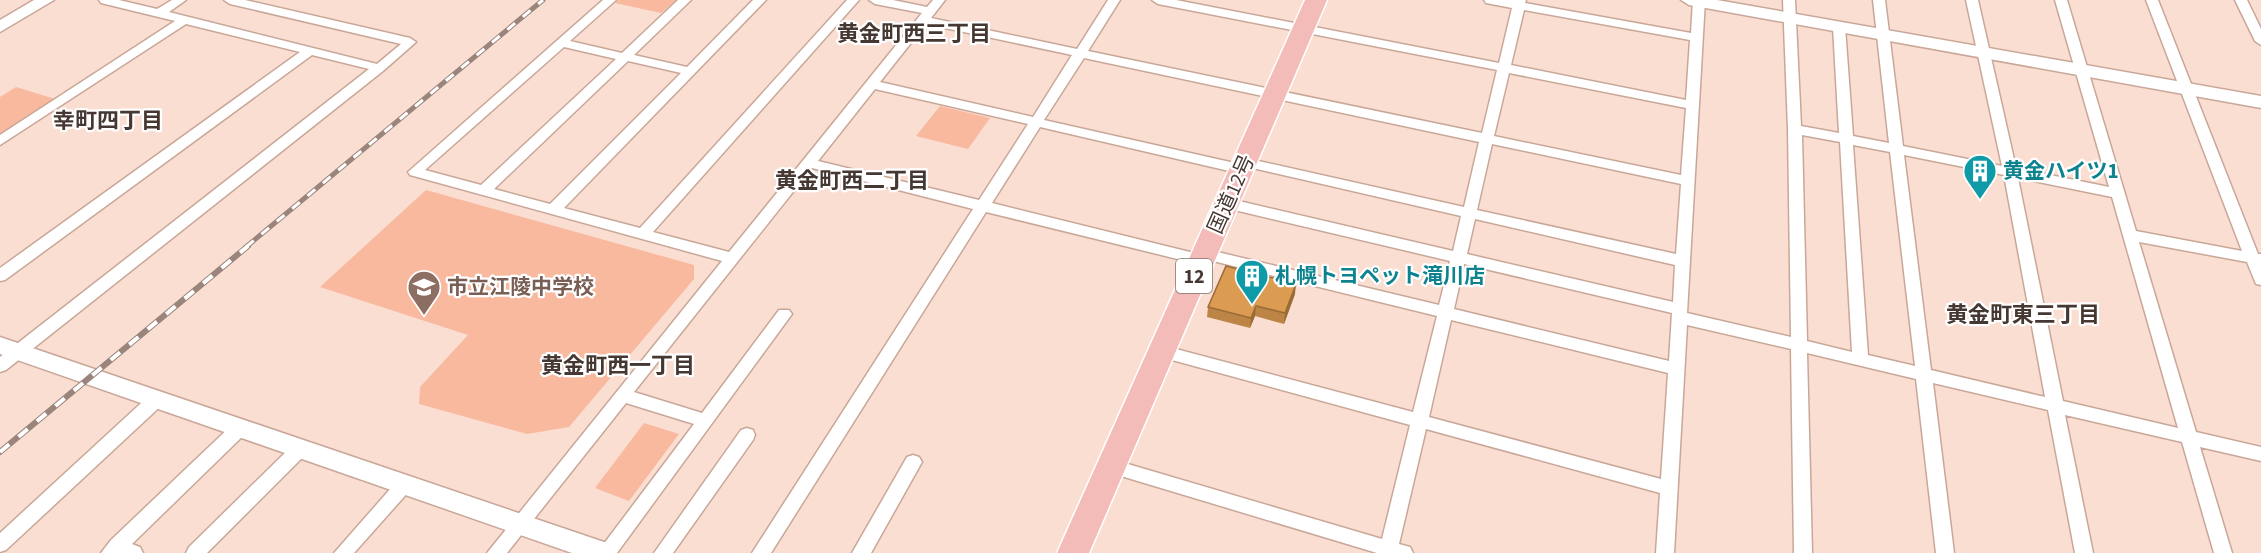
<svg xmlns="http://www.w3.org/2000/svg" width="2261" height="553" font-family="'Source Sans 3','Noto Sans JP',sans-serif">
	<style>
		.green { fill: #f8b99f }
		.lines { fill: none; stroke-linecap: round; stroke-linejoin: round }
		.street-casing { stroke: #c9a798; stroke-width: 3 }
		.secondary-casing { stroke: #c9a798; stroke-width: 3 }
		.highway-casing { stroke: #fff; stroke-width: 3 }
		.street { fill: #fff; fill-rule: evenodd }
		.secondary { fill: #fff; fill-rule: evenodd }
		.highway { fill: #f3bcb9; fill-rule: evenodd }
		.rail-far1-casing { stroke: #9a857c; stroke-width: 5 }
		.rail-casing { stroke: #9a857c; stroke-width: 6 }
		.rail-far1 { stroke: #fff; stroke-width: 3; stroke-dasharray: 10; stroke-linecap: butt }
		.rail { stroke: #fff; stroke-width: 4; stroke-dasharray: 12; stroke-linecap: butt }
		.wall { fill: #bc8545 }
		.shaded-wall { fill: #996c38 }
		.building { fill: #db9b50; stroke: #996c38; stroke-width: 1.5 }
		.labels { text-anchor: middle; stroke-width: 4.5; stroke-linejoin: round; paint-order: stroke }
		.shield { fill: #fff; stroke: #7d736f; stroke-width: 1.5 }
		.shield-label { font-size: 20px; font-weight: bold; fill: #453731 }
		.culture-label { font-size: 21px; font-weight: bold; fill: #0d838f; stroke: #fff; text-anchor: start }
		.street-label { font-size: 21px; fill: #453731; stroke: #fff }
		.education-label { font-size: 21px; font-weight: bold; fill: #785e54; stroke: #fff; text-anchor: start }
		.neighbourhood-label { font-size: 22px; font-weight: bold; fill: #453731; stroke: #fff }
	</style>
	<rect width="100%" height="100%" fill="#fbded2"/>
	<!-- green -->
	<path class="green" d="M618,0H676L661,13L615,3Z
		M16,87L55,99L0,134V97Z
		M940,106L990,118L968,149L916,136Z
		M426,190L694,265V279L569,427L527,434L419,404L420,387L468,335L320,287Z
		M644,423L679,434L629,501L595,488Z"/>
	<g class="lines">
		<defs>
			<path id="street" d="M99,0H119L157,9L172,0H186L169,12L377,64L401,44L230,4L224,0H245L410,38L416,42L383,71L6,370L0,372V357L369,69L312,55L5,280L0,281V268L300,52L186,24L0,145V135L175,21L101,3Z
				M603,0H616L570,41L622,53L678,0H691L634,55L687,67L753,0H766L564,208L640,228L847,0H859L653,232L729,252L922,13L875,4L869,0H893L927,7L933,0H945L931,18L1077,49L1108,0H1120L1088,51L1482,133L1497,70L1158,4L1152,0H1176L1499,63L1512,8L1486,3L1484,0H1526L1525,3L1691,33L1693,0H1705L1687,313L1791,337L1788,129L1783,0H1795L1801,126L1839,133L1833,27L1839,23L1845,27L1853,136L1889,143L1873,0H1885L1903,146L2002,166L1966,0H1978L2016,168L2109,187L2055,0H2067L2136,231L2242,251L2146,0H2158L2258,254H2261V285L2256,284L2247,262L2139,242L2196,432L2261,447V461L2200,447L2232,553H2214L2182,442L2065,415L2093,553H2075L2048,410L1933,383L1954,553H1936L1916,379L1807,353L1812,553H1794L1791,349L1687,325L1674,553H1656L1660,493L1426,429L1399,544L1410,547L1413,553H1377L1111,473L1105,471L1102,466L1105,461L1111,459L1382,539L1410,425L1161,357L1155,355L1153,351L1155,347L1161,345L1413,412L1437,316L1209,260L1202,265L986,212L771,553H752L973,209L812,168L634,392L702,413L779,310H789L792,314L617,553H597L694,424L626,403L507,553H487L722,261L410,175L408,172ZM1524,10L1690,40L1686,100L1511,65ZM926,24L1072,55L1033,117L880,82ZM564,47L616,59L481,185L425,170ZM1084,58L1479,142L1464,207L1245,158L1240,159L1239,164L1044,120ZM628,61L681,73L550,204L494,189ZM1509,73L1686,108L1681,175L1494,136ZM875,89L1028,124L979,200L818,161ZM1040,127L1242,174L1247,172L1248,167L1461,216L1453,251L1226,198L1219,203L1226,208L1450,261L1439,305L1205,249L1198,254L992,203ZM1802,135L1840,142L1852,352L1807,341ZM1492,144L1681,184L1676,254L1477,210ZM1853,145L1890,152L1915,366L1868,355ZM1904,155L2004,175L2045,397L1931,370ZM2018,178L2112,197L2178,428L2063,401ZM1475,219L1675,265L1673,302L1467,254ZM1464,264L1672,313L1669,361L1454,309ZM1451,320L1668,373L1661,479L1429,417Z
				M2235,0H2247L2261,29V45L2255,41Z
				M157,393L163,394L165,399L163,404L6,550L0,552V533L151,394Z
				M240,421L246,423L248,428L246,433L132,544L140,547L143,553H101L111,540L234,423Z
				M747,428L753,430L755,435L753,440L673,553H654L741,430Z
				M300,442L306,444L309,449L306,454L207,553H186L189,547L294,444Z
				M913,455L919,457L922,462L871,553H852L907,457Z
				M405,477L411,479L414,484L411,489L354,553H334L399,479Z"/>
			<path id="secondary" d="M34,0H54L0,32V20Z
				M1681,0H1717L2261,96V108L1689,5Z
				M0,337L604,542L613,545L617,553H572L0,354Z"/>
			<path id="highway" d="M1305,0H1327L1089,553H1057Z"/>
		</defs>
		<!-- street casing -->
		<use href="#street" class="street-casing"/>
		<!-- secondary casing -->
		<use href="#secondary" class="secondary-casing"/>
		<!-- highway casing -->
		<use href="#highway" class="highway-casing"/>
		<!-- street -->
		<use href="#street" class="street"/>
		<!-- secondary -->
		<use href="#secondary" class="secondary"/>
		<!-- highway -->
		<use href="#highway" class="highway"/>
		<defs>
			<path id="rail-far1" d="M246,247L543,0"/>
			<path id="rail" d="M0,452L248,246"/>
		</defs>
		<!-- rail-far1 casing -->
		<use href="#rail-far1" class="rail-far1-casing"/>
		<!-- rail casing -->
		<use href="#rail" class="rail-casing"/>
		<!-- rail-far1 -->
		<use href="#rail-far1" class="rail-far1"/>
		<!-- rail -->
		<use href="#rail" class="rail"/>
	</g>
	<!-- wall -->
	<path class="wall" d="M1295,294L1284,324L1255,316L1250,328L1207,317L1208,307Z"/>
	<!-- shaded-wall -->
	<path class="shaded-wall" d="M1296,284L1295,294L1284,324L1285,313Z
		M1256,306L1255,316L1250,328L1251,318Z"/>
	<!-- building -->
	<path class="building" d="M1226,266L1296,284L1285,313L1256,306L1251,318L1208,307Z"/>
	<!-- icons -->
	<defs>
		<symbol id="building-pin" viewBox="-11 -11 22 30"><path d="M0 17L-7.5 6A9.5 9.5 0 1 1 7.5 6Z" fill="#0f9aa8" stroke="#fff"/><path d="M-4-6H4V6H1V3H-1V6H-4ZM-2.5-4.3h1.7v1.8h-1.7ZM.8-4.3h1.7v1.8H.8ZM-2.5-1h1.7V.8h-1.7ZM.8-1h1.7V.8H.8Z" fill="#fff"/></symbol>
		<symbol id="school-pin" viewBox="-11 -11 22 30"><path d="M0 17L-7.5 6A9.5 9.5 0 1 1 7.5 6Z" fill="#8d6e63" stroke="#fff"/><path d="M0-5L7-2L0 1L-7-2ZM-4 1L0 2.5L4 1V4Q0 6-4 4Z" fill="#fff"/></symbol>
	</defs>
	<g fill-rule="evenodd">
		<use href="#building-pin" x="1961" y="152" width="38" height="52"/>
		<use href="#building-pin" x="1233" y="257" width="38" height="52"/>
		<use href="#school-pin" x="405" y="268" width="38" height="52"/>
	</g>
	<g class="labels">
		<!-- shield labels -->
		<rect class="shield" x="1176" y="259" width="36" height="34" rx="4.5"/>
		<g class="shield-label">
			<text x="1194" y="283">12</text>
		</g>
		<!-- culture labels -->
		<g class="culture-label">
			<text x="2003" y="178">黄金ハイツ1</text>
			<text x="1275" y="283">札幌トヨペット滝川店</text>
		</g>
		<!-- street labels -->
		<g class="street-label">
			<text transform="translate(1231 194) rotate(-66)" y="7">国道12号</text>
		</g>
		<!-- education labels -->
		<g class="education-label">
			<text x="447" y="294">市立江陵中学校</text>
		</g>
		<!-- neighbourhood labels -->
		<g class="neighbourhood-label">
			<text x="914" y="41">黄金町西三丁目</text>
			<text x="108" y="128">幸町四丁目</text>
			<text x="852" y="188">黄金町西二丁目</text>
			<text x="2023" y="322">黄金町東三丁目</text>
			<text x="618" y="373">黄金町西一丁目</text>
		</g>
	</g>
</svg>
